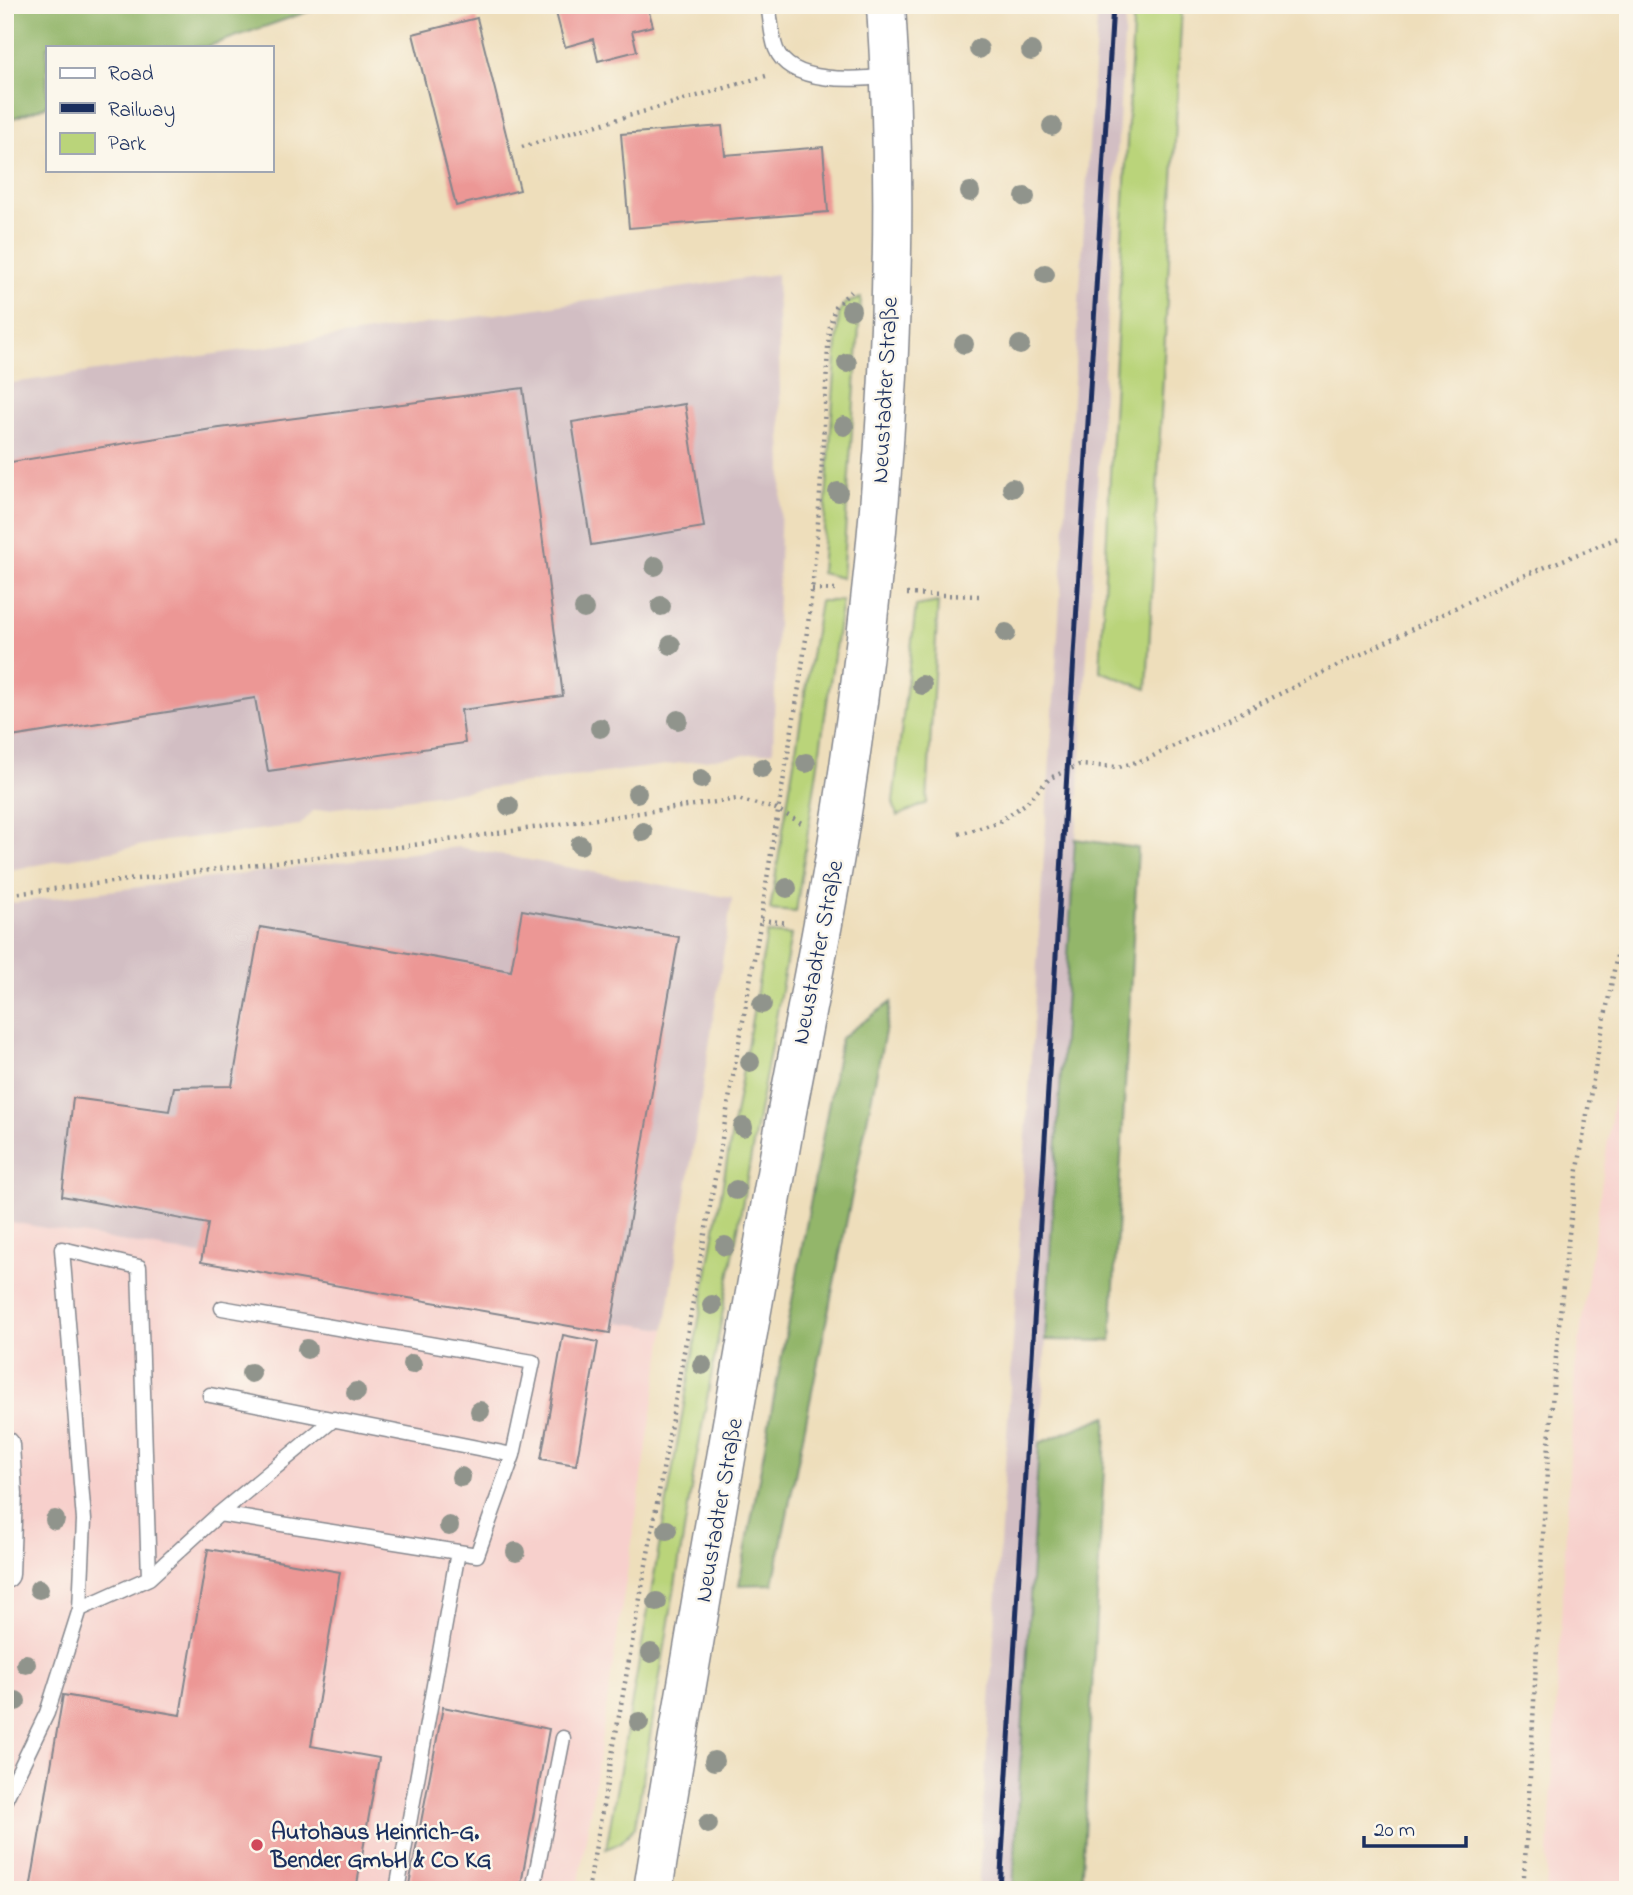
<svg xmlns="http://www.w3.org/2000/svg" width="1633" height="1895" font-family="'Indie Flower',sans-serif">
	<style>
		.built { fill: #f7d0cc }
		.industrial { fill: #d2bec3 }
		.green { fill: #bad47a; stroke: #6a826c; stroke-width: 2 }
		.forest { fill: #93b66a; stroke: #577264; stroke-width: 2 }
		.building { fill: #ec9795 }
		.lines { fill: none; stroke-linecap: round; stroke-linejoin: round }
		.lane-casing { stroke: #84868c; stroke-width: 17 }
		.street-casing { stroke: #84868c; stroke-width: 31 }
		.secondary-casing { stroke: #84868c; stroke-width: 41 }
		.path { stroke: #84868c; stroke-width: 4.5; stroke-dasharray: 2 5; stroke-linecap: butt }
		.lane { stroke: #fff; stroke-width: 14 }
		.street { stroke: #fff; stroke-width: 28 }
		.secondary { stroke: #fff; stroke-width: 38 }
		.rail { stroke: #1b2f5e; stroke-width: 5 }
		.tree { fill: #90948c }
		.poi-dot { fill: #d1495b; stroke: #fbf7ec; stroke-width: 2.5 }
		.labels { text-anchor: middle; stroke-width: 5; stroke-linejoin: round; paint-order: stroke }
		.street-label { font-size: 24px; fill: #1b2f5e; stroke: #fbf7ec }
		.poi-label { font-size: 24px; font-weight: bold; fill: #1b2f5e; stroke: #fbf7ec; text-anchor: start }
	</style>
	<rect width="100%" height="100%" fill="#fbf7ec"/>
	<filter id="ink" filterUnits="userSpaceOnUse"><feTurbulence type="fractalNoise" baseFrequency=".0143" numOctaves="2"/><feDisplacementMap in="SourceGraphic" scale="14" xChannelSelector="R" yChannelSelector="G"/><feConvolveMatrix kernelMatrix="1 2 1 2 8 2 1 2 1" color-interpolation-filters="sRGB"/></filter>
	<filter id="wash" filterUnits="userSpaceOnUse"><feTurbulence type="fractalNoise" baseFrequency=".00686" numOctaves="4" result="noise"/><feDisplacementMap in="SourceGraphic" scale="28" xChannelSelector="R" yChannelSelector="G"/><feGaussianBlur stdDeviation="1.57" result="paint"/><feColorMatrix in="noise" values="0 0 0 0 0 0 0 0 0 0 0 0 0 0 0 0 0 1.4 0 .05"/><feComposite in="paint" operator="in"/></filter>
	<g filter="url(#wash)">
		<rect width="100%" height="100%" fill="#eedebb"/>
		<!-- built -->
		<path class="built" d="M1628,1000V1890H1546L1575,1369Z
			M5,1220L665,1329L578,1890H5Z"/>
		<!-- industrial -->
		<path class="industrial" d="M1098,5H1126L1013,1890H978Z
			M777,274L782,469L773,751L313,811L300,825L165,841L5,871V384Z
			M459,847L732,898L665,1329L372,1285L5,1221V904Z"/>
		<!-- green -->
		<path class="green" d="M1134,5H1182L1147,689L1100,671Z
			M861,298L842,578L821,573L839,314L844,304Z
			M820,601H842L796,912L770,910Z
			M938,602L927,803L897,816L893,802L916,606Z
			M767,933L791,935L694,1471L635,1827L620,1843L606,1849Z"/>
		<!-- forest -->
		<path class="forest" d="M5,5H327L206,47H47V106L5,121Z
			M1075,839L1138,848L1111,1341L1045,1340Z
			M891,1002L773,1584L739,1585L841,1038Z
			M1107,1416L1081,1890H1013L1039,1443Z"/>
		<g id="blocks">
			<!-- building -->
			<path class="building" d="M554,5H647L653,26L632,31L637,51L598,61L593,39L565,47Z
				M477,18L520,190L456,206L413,34Z
				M722,126L725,155L823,147L828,212L629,228L621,134Z
				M523,388L563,696L461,710L465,743L268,771L255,698L5,738V463L212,429Z
				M685,404L704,527L591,545L572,422Z
				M522,910L679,937L610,1333L201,1262L208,1224L62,1196L73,1098L169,1111L174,1087L232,1086L260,927L511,971Z
				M563,1335L598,1342L576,1465L541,1459Z
				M208,1549L340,1572L311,1746L379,1758L356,1890H30L63,1695L180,1715Z
				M443,1707L549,1729L520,1890H408Z"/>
		</g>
	</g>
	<g filter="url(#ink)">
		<use href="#blocks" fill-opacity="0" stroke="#84868c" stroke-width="2"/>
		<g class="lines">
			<defs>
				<path id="lane" d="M768,5C771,19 771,36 776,49C790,85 858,80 888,76
					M210,1395L513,1455
					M219,1514L334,1419
					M80,1609L149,1578L219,1514L477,1555L513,1455L533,1362L222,1308
					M5,1800L47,1713L80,1609L84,1520L62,1249L139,1267L149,1578
					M397,1890L458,1552
					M533,1890L563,1738"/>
				<path id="street" d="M5,1445L8,1494L5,1574"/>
				<path id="secondary" d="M653,1890C694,1632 741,1374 786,1117C803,1026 822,935 837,844C882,569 904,284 886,5"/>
			</defs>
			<!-- lane casing -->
			<use href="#lane" class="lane-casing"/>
			<!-- street casing -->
			<use href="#street" class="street-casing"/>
			<!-- secondary casing -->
			<use href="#secondary" class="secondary-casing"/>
			<!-- path -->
			<path class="path" d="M522,147L766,76
				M812,589L836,590
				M907,594L981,596
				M959,834L997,823L1025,804L1050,778L1079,765L1119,767L1147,759L1508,582L1628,534
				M5,895L399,847L737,799L776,809L805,825
				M761,920L788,923
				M588,1890L761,920C776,810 800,701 812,590C821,504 824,417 829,330L835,307L854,288
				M1523,1890C1538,1672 1542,1451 1569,1234C1583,1122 1606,1011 1628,900"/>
			<!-- lane -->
			<use href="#lane" class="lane"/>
			<!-- street -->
			<use href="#street" class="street"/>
			<!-- secondary -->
			<use href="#secondary" class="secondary"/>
			<!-- rail -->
			<path class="rail" d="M1000,1890L1113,5"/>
		</g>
		<!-- trees -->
		<g class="tree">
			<circle cx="979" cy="49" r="10"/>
			<circle cx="1031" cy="51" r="10"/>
			<circle cx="1052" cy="126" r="10"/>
			<circle cx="970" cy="192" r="10"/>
			<circle cx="1025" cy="197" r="10"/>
			<circle cx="1045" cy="274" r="10"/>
			<circle cx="851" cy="310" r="10"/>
			<circle cx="964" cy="344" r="10"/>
			<circle cx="1020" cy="345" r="10"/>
			<circle cx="847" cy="363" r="10"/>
			<circle cx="844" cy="426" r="10"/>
			<circle cx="1012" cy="488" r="10"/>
			<circle cx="838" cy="492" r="10"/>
			<circle cx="655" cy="566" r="10"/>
			<circle cx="661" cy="606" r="10"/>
			<circle cx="584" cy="609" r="10"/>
			<circle cx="1006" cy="633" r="10"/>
			<circle cx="671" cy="645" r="10"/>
			<circle cx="922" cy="685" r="10"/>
			<circle cx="678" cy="720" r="10"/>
			<circle cx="600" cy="728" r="10"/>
			<circle cx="806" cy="763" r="10"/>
			<circle cx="762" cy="768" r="10"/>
			<circle cx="701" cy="779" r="10"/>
			<circle cx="637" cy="793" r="10"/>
			<circle cx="509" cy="806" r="10"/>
			<circle cx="643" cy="832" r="10"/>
			<circle cx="580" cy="845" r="10"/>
			<circle cx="787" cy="888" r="10"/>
			<circle cx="762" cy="1004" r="10"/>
			<circle cx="750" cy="1062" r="10"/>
			<circle cx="743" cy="1127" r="10"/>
			<circle cx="736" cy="1190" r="10"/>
			<circle cx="725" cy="1246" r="10"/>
			<circle cx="712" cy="1305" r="10"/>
			<circle cx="307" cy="1349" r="10"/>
			<circle cx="412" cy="1364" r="10"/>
			<circle cx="702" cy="1365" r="10"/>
			<circle cx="251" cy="1373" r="10"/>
			<circle cx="356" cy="1392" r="10"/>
			<circle cx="480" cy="1411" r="10"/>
			<circle cx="461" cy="1477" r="10"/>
			<circle cx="55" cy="1520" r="10"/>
			<circle cx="449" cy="1526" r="10"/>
			<circle cx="667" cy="1530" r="10"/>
			<circle cx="516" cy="1552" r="10"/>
			<circle cx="39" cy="1589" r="10"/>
			<circle cx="657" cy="1602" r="10"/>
			<circle cx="651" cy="1653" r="10"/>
			<circle cx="26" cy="1664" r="10"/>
			<circle cx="16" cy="1701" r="10"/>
			<circle cx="639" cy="1722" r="10"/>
			<circle cx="714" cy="1761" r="10"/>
			<circle cx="708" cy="1824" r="10"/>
		</g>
	</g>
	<!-- markers -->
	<circle class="poi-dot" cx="257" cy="1845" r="7"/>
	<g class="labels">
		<!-- street labels -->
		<g class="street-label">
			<text transform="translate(884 390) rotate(-87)" y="8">Neustadter Straße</text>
			<text transform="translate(817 952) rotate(-79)" y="8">Neustadter Straße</text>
			<text transform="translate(718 1510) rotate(-80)" y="8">Neustadter Straße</text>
		</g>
		<!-- poi labels -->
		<g class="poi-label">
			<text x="271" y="1839">Autohaus Heinrich-G.<tspan x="271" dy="28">Bender GmbH &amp; CO KG</tspan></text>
		</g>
	</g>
	<!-- margin -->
	<rect width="1633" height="1895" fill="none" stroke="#fbf7ec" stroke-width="28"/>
	<!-- legend -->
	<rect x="46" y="46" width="228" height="126" fill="#fbf7ec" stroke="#a1a7b3" stroke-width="2"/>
	<rect x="60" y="68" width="35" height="10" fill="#ffffff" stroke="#a1a7b3" stroke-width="2"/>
	<text x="108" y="80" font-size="21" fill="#1b2f5e">Road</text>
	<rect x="60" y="103" width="35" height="10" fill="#1b2f5e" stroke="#a1a7b3" stroke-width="2"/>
	<text x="108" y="116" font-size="21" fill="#1b2f5e">Railway</text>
	<rect x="60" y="133" width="35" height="21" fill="#bad47a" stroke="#a1a7b3" stroke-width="2"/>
	<text x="108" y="150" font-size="21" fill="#1b2f5e">Park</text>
	<!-- scale -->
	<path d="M1364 1836v10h102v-10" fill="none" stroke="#1b2f5e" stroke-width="3.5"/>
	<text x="1374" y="1836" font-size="21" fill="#1b2f5e" stroke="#fbf7ec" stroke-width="5" paint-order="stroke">20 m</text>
</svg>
